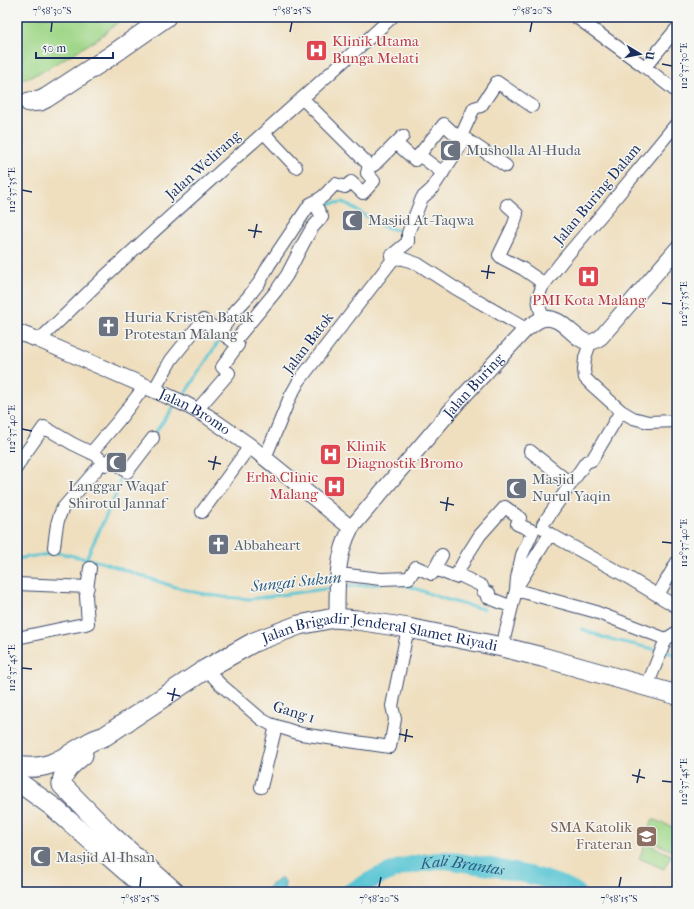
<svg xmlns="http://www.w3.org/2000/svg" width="694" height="909" font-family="'IM FELL French Canon',serif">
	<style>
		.green { fill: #a0d789; stroke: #5e8374 }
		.water { fill: #5bc6d4; stroke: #3b7a99 }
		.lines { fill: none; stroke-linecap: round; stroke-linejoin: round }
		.stream { stroke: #5bc6d4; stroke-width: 3 }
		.river { stroke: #5bc6d4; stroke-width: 18 }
		.minor-casing { stroke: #3b496d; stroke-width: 14 }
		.tertiary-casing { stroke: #3b496d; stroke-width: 17 }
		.primary-casing { stroke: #3b496d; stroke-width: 21 }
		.minor { stroke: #fff; stroke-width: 12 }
		.tertiary { stroke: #fff; stroke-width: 15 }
		.primary { stroke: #fff; stroke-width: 19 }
		.ticks { fill: none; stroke: #1b2f5e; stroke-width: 1.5 }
		.labels { text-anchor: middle; stroke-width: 3; stroke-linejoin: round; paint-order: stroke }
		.health-label { font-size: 15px; fill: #be3a42; stroke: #f6f6f2; text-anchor: start }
		.worship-label { font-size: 15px; fill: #5b616d; stroke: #f6f6f2; text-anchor: start }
		.street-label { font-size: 15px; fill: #1b2f5e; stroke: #f6f6f2 }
		.education-label { font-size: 15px; fill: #785e54; stroke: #f6f6f2; text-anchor: end }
		.water-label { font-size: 16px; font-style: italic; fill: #2e5c81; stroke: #f6f6f2 }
		.neatline { fill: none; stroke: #1b2f5e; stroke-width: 1.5 }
		.ticks-label { font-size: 10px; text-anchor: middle; fill: #1b2f5e }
	</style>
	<rect width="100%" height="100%" fill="#f6f6f2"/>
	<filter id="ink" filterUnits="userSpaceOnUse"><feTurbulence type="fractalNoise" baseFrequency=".025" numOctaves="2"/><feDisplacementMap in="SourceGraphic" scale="8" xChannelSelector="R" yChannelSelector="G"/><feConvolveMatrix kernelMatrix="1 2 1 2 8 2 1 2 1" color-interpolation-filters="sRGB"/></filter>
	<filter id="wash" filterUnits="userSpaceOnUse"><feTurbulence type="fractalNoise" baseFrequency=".012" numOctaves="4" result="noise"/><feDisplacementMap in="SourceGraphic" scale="16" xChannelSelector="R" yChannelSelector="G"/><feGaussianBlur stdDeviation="0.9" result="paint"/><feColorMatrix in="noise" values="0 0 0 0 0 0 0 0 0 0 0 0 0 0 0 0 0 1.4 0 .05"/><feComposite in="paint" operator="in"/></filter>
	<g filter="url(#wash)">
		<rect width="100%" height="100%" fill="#efdfbf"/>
		<!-- green -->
		<path class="green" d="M17,17H124L99,38L42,72L21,80L17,81Z
			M653,819L677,829V853L644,838Z
			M646,843L671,855L664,869L639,858Z"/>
		<!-- water -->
		<path class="water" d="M282,878L285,881L284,892H267L270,885Z"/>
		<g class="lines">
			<!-- stream -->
			<path class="stream" d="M320,205L344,202L382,226L405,232
				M184,395L222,336
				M153,435L174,407
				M17,559L27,557L60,553L101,562L172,586L194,592L223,597L250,599L332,588
				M86,559L118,490C119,483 119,478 123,472
				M398,584C410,585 422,591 433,595C450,601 467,606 484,609
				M342,587L380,584
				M582,629L605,638L658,650
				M663,651L677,655"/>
			<!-- river -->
			<path class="river" id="s1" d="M350,892L377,877L402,867L421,863L446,860L496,868L538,877L562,885L576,892"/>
		</g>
	</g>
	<g filter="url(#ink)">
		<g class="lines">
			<defs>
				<path id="minor" d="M576,17L645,67L677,92
					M645,67L677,28
					M302,98L369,165L372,166L374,165L403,136
					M264,133L296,167
					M463,137L506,166
					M396,143L415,160L419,155L443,173
					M419,155L444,124L463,142
					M507,205L517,214L514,224L499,255L502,258L523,269L539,280L542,287L538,298L540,309L543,318
					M391,256L408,242V233L422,198L432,189L463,142L462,134L474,108L481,106L497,82L532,106
					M542,287L563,260L603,213L677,123
					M220,332L234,342L276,291L287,275L304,242L312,228L322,217L314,202
					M39,340C64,317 88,292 113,269C205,183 300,102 392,17
					M590,343L585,358L584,370L585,378L592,385L621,411L633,418L648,422L677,421
					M154,390L171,360L203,320L220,332L236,310L248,297L259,283L269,265L310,204C322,199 326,194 335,184L345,187L351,182L363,193L374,181L367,173L369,165
					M197,410L229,373L222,367L238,345L234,342
					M621,411L592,460L586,462L543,524V528L550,534L624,575L677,607
					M530,451L571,484
					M91,453L119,420L145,386
					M265,458L290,397L299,381L394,258L404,259L418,264L455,288L526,329
					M17,467L22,458L44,427L73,444L96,455L106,465L111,458L127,472L153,438
					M202,512L250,446
					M54,547C56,533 56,520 63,508L103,462
					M435,569L455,577L457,574L482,586L483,591L489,593L487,597L512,607
					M457,574L466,557L480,535L505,507L520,518L517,524L533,531L522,555L517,578L516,590L502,647
					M338,575H348L381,579L409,578L416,567L432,574L442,555
					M17,584L88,587
					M518,585L550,534
					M516,590L593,611L666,639L647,686
					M658,595L677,562
					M17,638L64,628L85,624L88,623L86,596L90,568
					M666,639L677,632
					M206,669L220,684L261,719L270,724L301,734L390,747L395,719L392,706L408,628
					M261,787L276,726"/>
				<g id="tertiary">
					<path id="s2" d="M17,332L39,340L145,386L185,404L207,416L250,446L351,528"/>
					<path id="s3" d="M337,618C337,586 336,556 351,528L458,402L526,329C531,326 536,321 542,319C562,313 575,343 590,342C595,342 598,339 601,337L677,249"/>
				</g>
				<g id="primary">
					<path d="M29,102L40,101L46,98L109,57L166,17"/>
					<path d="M83,755C73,763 61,772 62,785L110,834L175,892"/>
					<path id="s4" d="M17,766C49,772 64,757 90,742C95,739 100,738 105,736L206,669L254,642L299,625L334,618L357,620L408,628L502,647L542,657L677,695"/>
					<path d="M17,781L53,807L150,892"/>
				</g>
			</defs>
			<!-- minor casing -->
			<use href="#minor" class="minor-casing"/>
			<!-- tertiary casing -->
			<use href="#tertiary" class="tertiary-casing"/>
			<!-- primary casing -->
			<use href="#primary" class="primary-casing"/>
			<!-- minor -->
			<use href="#minor" class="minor"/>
			<!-- tertiary -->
			<use href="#tertiary" class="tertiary"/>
			<!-- primary -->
			<use href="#primary" class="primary"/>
		</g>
	</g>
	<!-- ticks -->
	<path class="ticks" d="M51,32L52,22M290,32L292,22M530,32L532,22M662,64L672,66M22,190L32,192M248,230L262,232M254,238L257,224M481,271L495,273M487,279L489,265M662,303L672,304M22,429L32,431M208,461L221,464M213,470L216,456M440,502L454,505M446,511L448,497M662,542L672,543M22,668L32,669M167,693L180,696M172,701L175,688M399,734L413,737M405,742L407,729M632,775L645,778M662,781L672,782M637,783L640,769M140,887L141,877M379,887L381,877M619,887L621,877"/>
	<!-- icons -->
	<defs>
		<symbol id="hospital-square" viewBox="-11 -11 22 22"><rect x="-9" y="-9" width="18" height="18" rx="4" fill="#e0444e" stroke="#f6f6f2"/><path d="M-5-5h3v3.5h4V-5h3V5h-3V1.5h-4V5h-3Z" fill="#fff"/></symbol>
		<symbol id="mosque-square" viewBox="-11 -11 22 22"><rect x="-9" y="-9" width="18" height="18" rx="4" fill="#6b7280" stroke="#f6f6f2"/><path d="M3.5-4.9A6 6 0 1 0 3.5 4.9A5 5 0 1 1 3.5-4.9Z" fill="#fff"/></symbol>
		<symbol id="church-square" viewBox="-11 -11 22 22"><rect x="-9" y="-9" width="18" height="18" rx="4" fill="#6b7280" stroke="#f6f6f2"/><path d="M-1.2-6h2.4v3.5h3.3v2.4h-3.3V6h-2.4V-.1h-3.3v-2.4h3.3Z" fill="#fff"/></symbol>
		<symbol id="school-square" viewBox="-11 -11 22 22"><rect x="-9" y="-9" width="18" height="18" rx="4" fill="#8d6e63" stroke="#f6f6f2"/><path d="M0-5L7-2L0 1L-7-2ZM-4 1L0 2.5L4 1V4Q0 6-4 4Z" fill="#fff"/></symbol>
	</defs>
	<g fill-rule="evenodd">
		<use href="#hospital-square" x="304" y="38" width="25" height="25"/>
		<use href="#mosque-square" x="438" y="138" width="25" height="25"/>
		<use href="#mosque-square" x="340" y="208" width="25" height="25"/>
		<use href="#hospital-square" x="576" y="264" width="25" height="25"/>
		<use href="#church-square" x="96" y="314" width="25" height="25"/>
		<use href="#hospital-square" x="318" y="442" width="25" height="25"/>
		<use href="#mosque-square" x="104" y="450" width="25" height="25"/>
		<use href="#hospital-square" x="322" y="474" width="25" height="25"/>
		<use href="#mosque-square" x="504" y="476" width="25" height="25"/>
		<use href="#church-square" x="206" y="532" width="25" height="25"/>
		<use href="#school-square" x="634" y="824" width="25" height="25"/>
		<use href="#mosque-square" x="28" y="844" width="25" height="25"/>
	</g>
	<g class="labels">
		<!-- health labels -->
		<g class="health-label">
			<text x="332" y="46">Klinik Utama<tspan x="332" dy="17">Bunga Melati</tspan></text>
			<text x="589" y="305" text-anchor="middle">PMI Kota Malang</text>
			<text x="346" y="451">Klinik<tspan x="346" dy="17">Diagnostik Bromo</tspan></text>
			<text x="318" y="482" text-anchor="end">Erha Clinic<tspan x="318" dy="17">Malang</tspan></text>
		</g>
		<!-- worship labels -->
		<g class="worship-label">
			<text x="466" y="155">Musholla Al-Huda</text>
			<text x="368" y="225">Masjid At-Taqwa</text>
			<text x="124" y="322">Huria Kristen Batak<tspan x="124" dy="17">Protestan Malang</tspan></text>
			<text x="532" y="484">Masjid<tspan x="532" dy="17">Nurul Yaqin</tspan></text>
			<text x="117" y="491" text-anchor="middle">Langgar Waqaf<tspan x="117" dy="17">Shirotul Jannaf</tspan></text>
			<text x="234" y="550">Abbaheart</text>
			<text x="56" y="862">Masjid Al-Ihsan</text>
		</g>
		<!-- street labels -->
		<g class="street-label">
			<text transform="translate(203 165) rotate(-42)" y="5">Jalan Welirang</text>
			<text transform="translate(597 194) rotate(-50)" y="5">Jalan Buring Dalam</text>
			<text transform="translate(308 343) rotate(-53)" y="5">Jalan Batok</text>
			<text dy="5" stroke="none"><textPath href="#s3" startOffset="280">Jalan Buring</textPath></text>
			<text dy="5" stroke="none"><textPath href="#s2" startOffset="195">Jalan Bromo</textPath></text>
			<text dy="5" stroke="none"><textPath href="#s4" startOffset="401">Jalan Brigadir Jenderal Slamet Riyadi</textPath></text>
			<text transform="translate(294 712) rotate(17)" y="5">Gang 1</text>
		</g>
		<!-- education labels -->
		<g class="education-label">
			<text x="632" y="832">SMA Katolik<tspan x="632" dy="17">Frateran</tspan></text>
		</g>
		<!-- water labels -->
		<g class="water-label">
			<text transform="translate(296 581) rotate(-6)" y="6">Sungai Sukun</text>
			<text dy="6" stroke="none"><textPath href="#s1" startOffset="119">Kali Brantas</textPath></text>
		</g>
	</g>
	<!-- margin -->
	<rect width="694" height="909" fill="none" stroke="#f6f6f2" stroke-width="44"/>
	<!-- north arrow -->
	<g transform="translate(640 54) rotate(100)" stroke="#f6f6f2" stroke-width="3" paint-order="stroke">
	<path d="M0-3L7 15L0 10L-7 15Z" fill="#1b2f5e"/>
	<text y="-6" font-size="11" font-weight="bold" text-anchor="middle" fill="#1b2f5e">U</text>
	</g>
	<!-- scale -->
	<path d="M36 52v6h77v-6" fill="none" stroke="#1b2f5e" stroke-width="2"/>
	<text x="42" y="52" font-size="12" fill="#1b2f5e" stroke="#f6f6f2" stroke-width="3" paint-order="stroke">50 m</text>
	<rect x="22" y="22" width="650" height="865" class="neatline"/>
	<g class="ticks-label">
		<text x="52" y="14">7°58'30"S</text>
		<text x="292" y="14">7°58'25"S</text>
		<text x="532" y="14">7°58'20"S</text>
		<text transform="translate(683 66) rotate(-90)" y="4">112°37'30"E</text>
		<text transform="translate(11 190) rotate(-90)" y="4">112°37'35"E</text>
		<text transform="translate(683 304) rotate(-90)" y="4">112°37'35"E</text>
		<text transform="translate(11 429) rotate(-90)" y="4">112°37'40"E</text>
		<text transform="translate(683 543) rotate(-90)" y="4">112°37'40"E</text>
		<text transform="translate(11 668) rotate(-90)" y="4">112°37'45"E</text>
		<text transform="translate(683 782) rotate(-90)" y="4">112°37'45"E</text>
		<text x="140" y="902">7°58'25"S</text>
		<text x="379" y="902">7°58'20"S</text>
		<text x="619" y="902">7°58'15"S</text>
	</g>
</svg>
